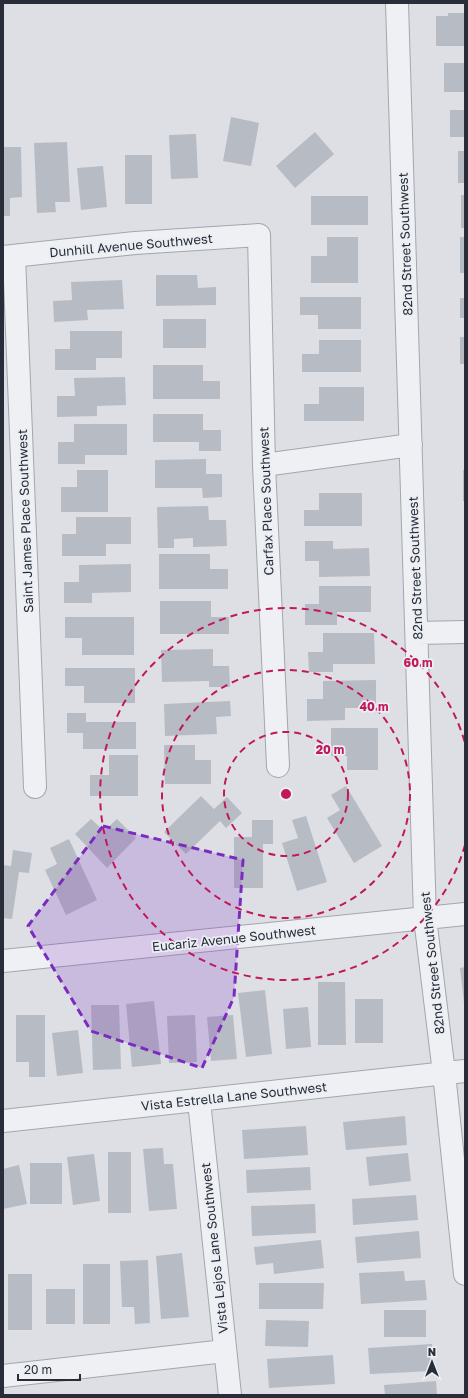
<svg xmlns="http://www.w3.org/2000/svg" width="468" height="1398" font-family="'Golos Text',sans-serif">
	<style>
		.building { fill: #b7bbc4 }
		.lines { fill: none; stroke-linecap: round; stroke-linejoin: round }
		.minor-casing { stroke: #a3a6ae; stroke-width: 24 }
		.minor { stroke: #eff0f4; stroke-width: 22 }
		.marked { fill: #7b2cbf; fill-opacity: 0.2; stroke: #7b2cbf; stroke-width: 3; stroke-dasharray: 8 5; stroke-linejoin: round }
		.ring { fill: none; stroke: #c2185b; stroke-width: 2; stroke-dasharray: 7 5 }
		.labels { text-anchor: middle; stroke-width: 3.5; stroke-linejoin: round; paint-order: stroke }
		.street-label { font-size: 13px; fill: #282d39; stroke: #ebeef3 }
		.centre { fill: #c2185b; stroke: #ebeef3; stroke-width: 2 }
		.ring-label { font-size: 12px; text-anchor: middle; font-weight: bold; fill: #c2185b; stroke: #ebeef3; stroke-width: 3.5; stroke-linejoin: round; paint-order: stroke }
	</style>
	<rect width="100%" height="100%" fill="#dddfe5"/>
	<!-- building -->
	<path class="building" d="M448,13H465V46H436V16H448Z
		M444,63H465V92H444Z
		M450,110H465V137H450Z
		M231,117L259,123L251,166L223,161Z
		M315,132L334,154L295,188L276,166Z
		M196,134L198,178L171,179L169,135Z
		M67,142L70,202H55L56,212L37,213L34,143Z
		M3,147H21L22,197L10,198V216H3Z
		M458,151H465V183H458Z
		M125,155H152V204H125Z
		M103,166L107,207L81,210L77,168Z
		M461,195H465V228H461Z
		M311,196H368V225H311Z
		M327,237H358V283H311V256H327Z
		M460,237H465V273H460Z
		M156,275H197L198,288L216,287V305L156,306Z
		M122,280L124,309L87,310L88,320L54,322L53,301L72,300L71,282Z
		M300,297H361V329H318V315H300Z
		M460,298H465V318H460Z
		M163,319H206V348H163Z
		M70,331H122V358H96V370H55V349H70Z
		M460,337H465V364H460Z
		M319,340H361V372H302V354H319Z
		M153,365H203V381H220V399H153Z
		M125,377L126,405L97,406V416L57,417V396H75L74,378Z
		M319,387H364V421H304V404H319Z
		M153,414H203V430H221V451H199V442H153Z
		M74,424H127V455H85V464H58V442H74Z
		M206,459V474H222V497L203,498L202,488H155V460Z
		M77,470H108V512H61V487H77Z
		M463,470H465V501H463Z
		M319,493H362V526H304V510H319Z
		M208,506L209,520H226L227,546L193,547V538L174,539V548H158L157,507Z
		M76,517H131V544H106V556H62V534H76Z
		M305,541H333V549L369,548L370,576L319,577V561H305Z
		M159,554H210V569H228V589H159Z
		M131,564V592L92,593V603H64V582H79V565Z
		M319,586H371V612H337V625H305V604H319Z
		M160,601H211V617H229V634H160Z
		M65,617H134V655H82V638H65Z
		M323,633H374L375,664H333V672H309L308,652H323Z
		M213,649V666H229L230,687H209V681L162,682L161,650Z
		M65,668H135V703H84V686H65Z
		M376,680V708H345V720L307,721V699H323V681Z
		M230,701L231,716L216,717L217,734L165,736L164,704Z
		M67,713H86V722H136V749H83V733H67Z
		M331,728H378V770H347V756H331Z
		M164,745H195V760H211V784H165Z
		M109,755H138V796H90V775H109Z
		M346,786L382,846L354,863L327,818L340,810L331,795Z
		M201,796L214,809L227,797L242,813L226,828L220,821L186,854L164,832Z
		M306,816L327,882L297,891L282,843L298,838L292,820Z
		M91,819L104,831L117,819L136,838L107,868L75,834Z
		M252,820H273V844H263V888H234V837H252Z
		M69,839L97,900L66,915L45,870L57,864L50,848Z
		M13,850L32,853L29,873L19,872L12,919L3,918V865L11,866Z
		M465,967V1003H464L460,968Z
		M318,982H345L346,1045H318Z
		M265,990L272,1054L246,1057L238,993Z
		M355,999H383V1043H355Z
		M154,1001L161,1064L132,1067L126,1004Z
		M91,1005H119L121,1069L93,1070Z
		M308,1007L311,1047L286,1049L283,1009Z
		M16,1015H45V1077H29V1062H16Z
		M195,1015L197,1062L169,1063L167,1016Z
		M233,1015L237,1059L211,1061L207,1017Z
		M78,1030L83,1073L57,1076L52,1033Z
		M405,1116L407,1145L346,1150L343,1122Z
		M306,1126L308,1155L244,1159L242,1130Z
		M163,1148L164,1164H173L177,1209L149,1211L143,1149Z
		M108,1152H131V1213H108Z
		M408,1153L411,1181L369,1186L366,1157Z
		M94,1154L100,1201L73,1205L67,1157Z
		M30,1163H62V1204H30Z
		M19,1165L27,1204L3,1209V1169Z
		M310,1167L311,1190L247,1193L246,1170Z
		M416,1195L418,1220L353,1225L352,1199Z
		M315,1204L316,1233L252,1236L251,1206Z
		M419,1231L421,1258L357,1263L355,1237Z
		M321,1240L324,1268L274,1274L273,1263L256,1265L254,1247Z
		M182,1253L189,1317L161,1319L156,1256Z
		M148,1260L150,1323L135,1324L134,1307H122L120,1261Z
		M83,1264H110V1324H83Z
		M404,1271L405,1281L425,1280L427,1300L361,1304L359,1273Z
		M8,1274H32V1330H8Z
		M259,1283H324L323,1309H259Z
		M46,1289H75V1324H46Z
		M384,1310H426V1337H384Z
		M266,1320L309,1321L308,1347L265,1346Z
		M432,1344L433,1371L370,1374L368,1348Z
		M333,1355L335,1384L269,1388L267,1359Z
		M436,1381L437,1395H385L384,1385Z"/>
	<g class="lines">
		<defs>
			<path id="minor" d="M397,3L425,918L444,1073L465,1274
				M14,256L35,787
				M3,257L135,243L259,235L264,465L278,766
				M264,465L411,445
				M417,633L465,632
				M3,961L465,914
				M199,1101L230,1395
				M3,1121L465,1071
				M3,1376L225,1351"/>
		</defs>
		<!-- minor casing -->
		<use href="#minor" class="minor-casing"/>
		<!-- minor -->
		<use href="#minor" class="minor"/>
	</g>
	<!-- marked area -->
	<path class="marked" d="M103,826L243,860L234,997L202,1068L91,1031L28,926Z"/>
	<!-- distance rings -->
	<g class="ring">
		<circle cx="286" cy="794" r="62"/>
		<circle cx="286" cy="794" r="124"/>
		<path d="M465 845A186 186 0 1 1 465 743"/>
	</g>
	<g class="labels">
		<!-- street labels -->
		<g class="street-label">
			<text transform="translate(405 244) rotate(-92)" y="5">82nd Street Southwest</text>
			<text transform="translate(131 245) rotate(-5)" y="5">Dunhill Avenue Southwest</text>
			<text transform="translate(266 501) rotate(-92)" y="5">Carfax Place Southwest</text>
			<text transform="translate(25 521) rotate(-92)" y="5">Saint James Place Southwest</text>
			<text transform="translate(415 568) rotate(-92)" y="5">82nd Street Southwest</text>
			<text transform="translate(234 938) rotate(-6)" y="5">Eucariz Avenue Southwest</text>
			<text transform="translate(432 963) rotate(-96)" y="5">82nd Street Southwest</text>
			<text transform="translate(234 1096) rotate(-6)" y="5">Vista Estrella Lane Southwest</text>
			<text transform="translate(214 1248) rotate(-96)" y="5">Vista Lejos Lane Southwest</text>
		</g>
	</g>
	<circle cx="286" cy="794" r="6" class="centre"/>
	<g class="ring-label">
		<text x="418" y="667">60 m</text>
		<text x="374" y="711">40 m</text>
		<text x="330" y="754">20 m</text>
	</g>
	<!-- border -->
	<rect width="468" height="1398" fill="none" stroke="#282d39" stroke-width="8"/>
	<!-- north arrow -->
	<g transform="translate(432 1362)" stroke="#ebeef3" stroke-width="3" paint-order="stroke">
	<path d="M0-3L7 15L0 10L-7 15Z" fill="#282d39"/>
	<text y="-6" font-size="11" font-weight="bold" text-anchor="middle" fill="#282d39">N</text>
	</g>
	<!-- scale -->
	<path d="M18 1374v6h62v-6" fill="none" stroke="#282d39" stroke-width="2"/>
	<text x="24" y="1374" font-size="12" fill="#282d39" stroke="#ebeef3" stroke-width="3" paint-order="stroke">20 m</text>
</svg>
